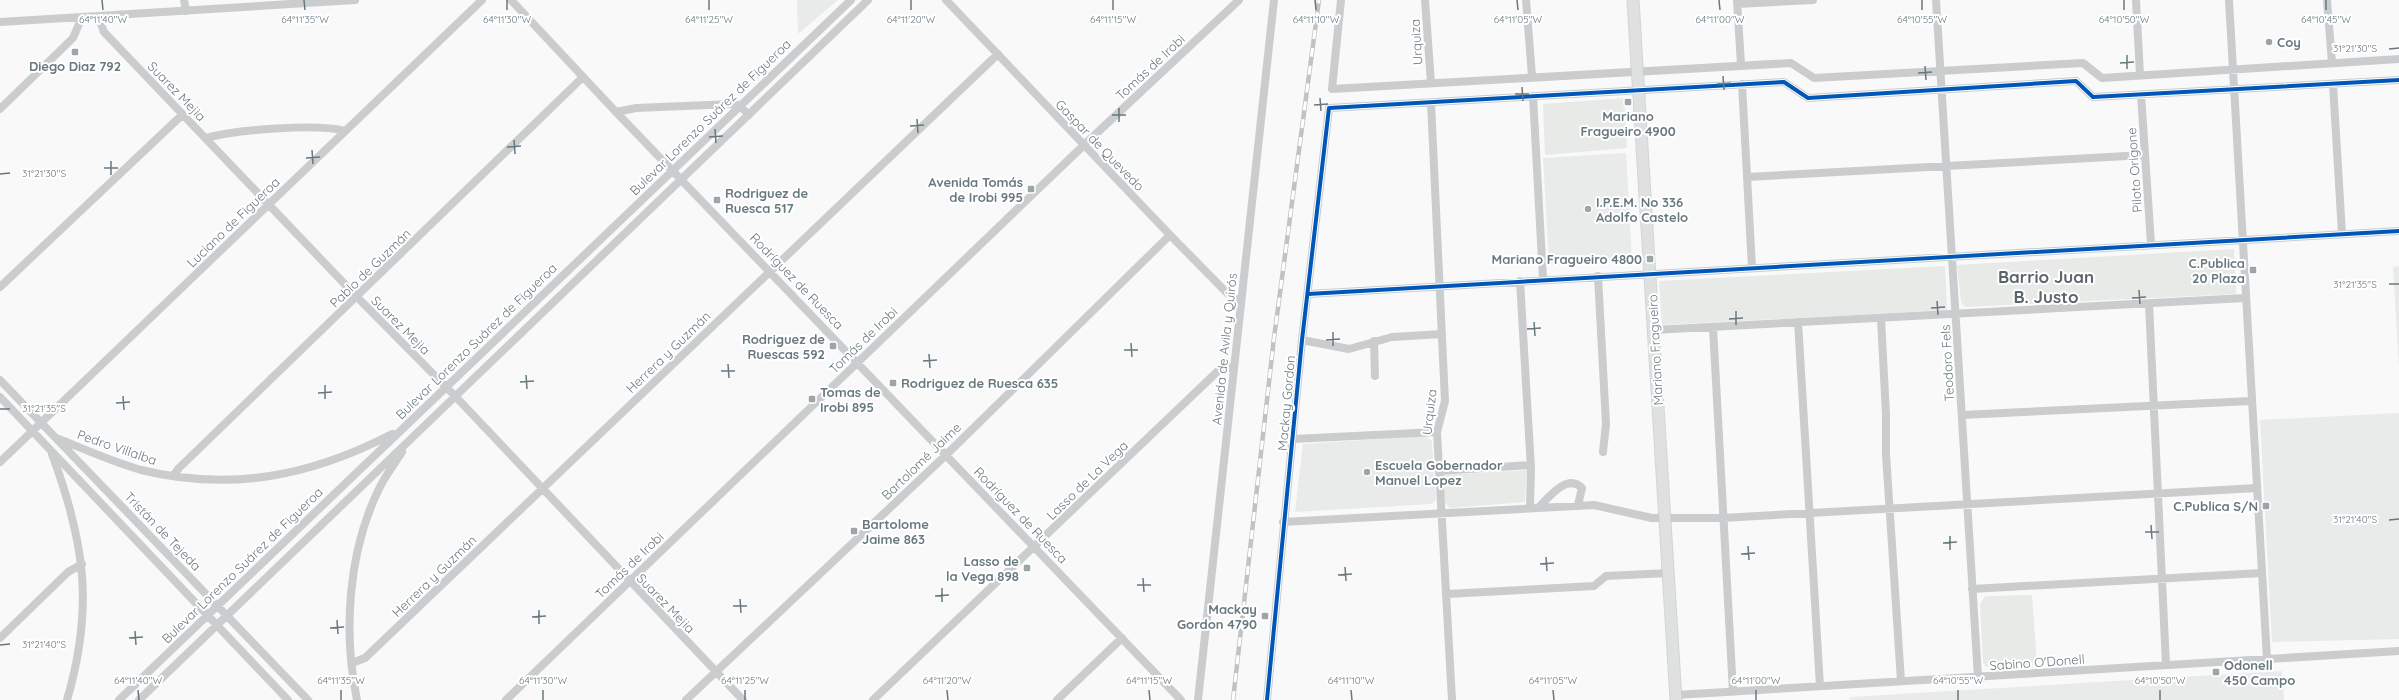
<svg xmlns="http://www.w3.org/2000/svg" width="2399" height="700" font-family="Quicksand,sans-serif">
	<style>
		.built { fill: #e9eaea }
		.green { fill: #e8eae7 }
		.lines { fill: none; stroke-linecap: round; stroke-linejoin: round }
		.secondary-casing { stroke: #d4d5d6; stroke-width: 13 }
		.minor { stroke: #cacccd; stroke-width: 8 }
		.secondary { stroke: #dfe0e0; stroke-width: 11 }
		.rail-casing { stroke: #c0c2c3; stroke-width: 4.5 }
		.rail { stroke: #fff; stroke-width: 3; stroke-dasharray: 9; stroke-linecap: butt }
		.cycleway-casing { stroke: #fff; stroke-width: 6 }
		.cycleway { stroke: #0057b8; stroke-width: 4 }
		.ticks { fill: none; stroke: #68787f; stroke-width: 1.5 }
		.poi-dot { fill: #9ba5aa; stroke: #fff; stroke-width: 1.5 }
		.labels { text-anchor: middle; stroke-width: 4; stroke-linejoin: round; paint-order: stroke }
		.street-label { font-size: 13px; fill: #68787f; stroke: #fff }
		.poi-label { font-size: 13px; font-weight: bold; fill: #68787f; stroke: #fff; text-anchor: start }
		.district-label { font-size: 17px; font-weight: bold; fill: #5a656b; stroke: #fff }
		.ticks-label { font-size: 10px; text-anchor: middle; fill: #68787f; stroke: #fff; stroke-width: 4; stroke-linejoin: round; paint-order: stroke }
	</style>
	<rect width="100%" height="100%" fill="#f9f9f9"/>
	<!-- built -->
	<path class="built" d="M797,0H838L798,34Z
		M1626,153L1632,261L1549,265L1543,158Z
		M2399,266V369L2393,267Z
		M2399,413V639L2272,642L2260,420Z
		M1426,436L1432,441L1436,500L1432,504L1295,512L1303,444Z
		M2282,671L2284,700H1850V697Z"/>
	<!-- green -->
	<path class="green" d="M1624,98L1627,148L1545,155L1543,104Z
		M2234,249L2236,294L1965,307L1961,302L1957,265Z
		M1945,266L1947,310L1662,325L1659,281Z
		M1527,470L1525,502L1450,508L1445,503L1443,475Z
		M2032,595L2037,665L1986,667L1983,663L1980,604L1985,596Z"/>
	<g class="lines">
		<defs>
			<path id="secondary" d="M1633,0L1676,700"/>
		</defs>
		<!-- secondary casing -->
		<use href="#secondary" class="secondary-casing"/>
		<!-- minor -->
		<path class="minor" d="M184,0L186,11
			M511,0L616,112L1181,700
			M946,0L1170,235L1228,294L1241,302
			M1341,0L1332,89L1791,63L1814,78L2083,63L2102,78L2399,59
			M1425,0L1431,83
			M1526,0L1532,76
			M1737,0L1741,65
			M1936,0L1978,677
			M2136,0L2140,75
			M2229,0L2267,659
			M2327,0L2332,63
			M1737,4L1813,0
			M98,16L104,32L357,297L455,396L743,700
			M0,22L355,0
			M1742,84L1752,268
			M2333,84L2342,234
			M2141,95L2151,244
			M1533,96L1543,279
			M1431,103L1445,401L1437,432L1452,700
			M0,109L73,38L82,17
			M616,112L636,108L732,104L739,105L749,115
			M206,138C234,130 317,123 345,131
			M1748,177L2145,155
			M1598,276L1606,424L1603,452
			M1520,281L1531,469L1530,507
			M0,287L182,115
			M1308,294L2399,231
			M2149,304L2166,665
			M1881,318L1886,415V454L1901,681
			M1798,322L1820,686
			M1713,327L1733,692
			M1654,330L2245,298
			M1302,340L1349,349L1392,337L1442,334
			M1374,341L1375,376
			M0,380L308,700
			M0,397L288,700
			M1962,415L2251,401
			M59,439C86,450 113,462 141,470C231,492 311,476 392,434
			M1293,439L1437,432
			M52,454C85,543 94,608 67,700
			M0,462L482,0
			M1439,471L1531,465
			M173,476L179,468L583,77
			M1539,507C1549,497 1567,473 1582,488L1578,505
			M1283,522L1594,505L1652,518H1722L2257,488
			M1972,589L2262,573
			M1447,594L1594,586L1606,576L1668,573
			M0,638L68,572L82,564
			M352,663L365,658L998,54
			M1676,695L2399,651
			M119,700L851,0
			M139,700L868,0
			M357,700C343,633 348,553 378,491C384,477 394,465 402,452
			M506,700L1084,145L1239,0
			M686,700L946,455L1170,235
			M873,700L1218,371L1234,366
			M1057,700L1122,638
			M1198,700L1274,0
			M1267,700L1302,340L1329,108L1784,82L1808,98L2076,81L2093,97L2399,80"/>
		<!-- secondary -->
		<use href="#secondary" class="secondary"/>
		<defs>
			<path id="rail" d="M1233,700L1274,338L1319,0"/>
		</defs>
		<!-- rail casing -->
		<use href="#rail" class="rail-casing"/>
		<!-- rail -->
		<use href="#rail" class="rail"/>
		<defs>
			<path id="cycleway" d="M1308,294L2399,231
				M1267,700L1302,340L1329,108L1784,82L1808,98L2076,81L2093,97L2399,80"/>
		</defs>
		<!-- cycleway casing -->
		<use href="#cycleway" class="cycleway-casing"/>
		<!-- cycleway -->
		<use href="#cycleway" class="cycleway"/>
	</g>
	<!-- ticks -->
	<path class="ticks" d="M102,0L103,10M304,0L305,10M507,0V10M709,0V10M911,0V10M1113,0V10M1315,0L1316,10M1517,0L1518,10M1719,0L1720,10M1922,0V10M2124,0V10M2326,0V10M2389,49L2399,48M2127,55V69M2120,63L2134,62M1925,66L1926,80M1918,73L1932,72M1723,76L1724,90M1717,84L1731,83M1522,87L1523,101M1515,94H1529M1320,98L1321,111M1314,105L1328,104M1119,108V122M1112,115H1126M917,119L918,133M910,126L924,125M715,129L716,143M709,137L723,136M514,140L515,154M507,147L521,146M312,150L313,164M306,158L320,157M111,161V175M104,168H118M0,174L10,173M2389,284H2399M2139,290L2140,304M2132,298L2146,297M1937,301L1938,315M1931,308L1945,307M1736,311V325M1729,319L1743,318M1534,322L1535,336M1527,329L1541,328M1333,332V346M1326,340L1340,339M1131,343L1132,357M1124,350H1138M929,354L930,368M923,361L937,360M728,364L729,378M721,371H735M526,375L527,389M520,382L534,381M325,385V399M318,393L332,392M123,396L124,410M116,403L130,402M0,409H10M2389,520L2399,519M2151,525L2152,539M2145,532H2159M1950,536V550M1943,543L1957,542M1748,546L1749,560M1741,554L1755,553M1546,557L1547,571M1540,564L1554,563M1345,567L1346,581M1338,575L1352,574M1143,578L1144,592M1137,585H1151M942,588V602M935,596L949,595M740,599L741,613M733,606H747M539,610V624M532,617L546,616M337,620L338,634M330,628L344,627M135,631L136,645M129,638L143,637M0,645L10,644M138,690L139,700M341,690V700M543,690V700M745,690V700M947,690L948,700M1149,690L1150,700M1351,690L1352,700M1553,690L1554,700M1756,690V700M1958,690V700M2160,690V700"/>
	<!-- markers -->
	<g class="poi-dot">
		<circle cx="2269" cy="42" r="4"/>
		<rect x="71" y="48" width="8" height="8" rx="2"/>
		<rect x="1624" y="98" width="8" height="8" rx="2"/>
		<rect x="1027" y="185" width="8" height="8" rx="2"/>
		<rect x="713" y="196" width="8" height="8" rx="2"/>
		<circle cx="1588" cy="209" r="4"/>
		<rect x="1646" y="255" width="8" height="8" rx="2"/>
		<rect x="2249" y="266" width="8" height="8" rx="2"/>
		<rect x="829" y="342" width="8" height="8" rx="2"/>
		<rect x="889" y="379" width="8" height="8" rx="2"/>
		<rect x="808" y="395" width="8" height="8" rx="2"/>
		<circle cx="1367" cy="472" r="4"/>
		<rect x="2262" y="502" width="8" height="8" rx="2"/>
		<rect x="850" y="527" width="8" height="8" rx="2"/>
		<rect x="1023" y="564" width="8" height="8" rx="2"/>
		<rect x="1261" y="612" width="8" height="8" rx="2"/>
		<rect x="2212" y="668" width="8" height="8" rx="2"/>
	</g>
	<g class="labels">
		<!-- street labels -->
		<g class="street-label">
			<text transform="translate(1416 42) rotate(-94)" y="5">Urquiza</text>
			<text transform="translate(1150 67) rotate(-43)" y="5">Tomás de Irobi</text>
			<text transform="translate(177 91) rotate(46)" y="5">Suarez Mejia</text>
			<text transform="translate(710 117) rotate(-44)" y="5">Bulevar Lorenzo Suárez de Figueroa</text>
			<text transform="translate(1100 145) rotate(46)" y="5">Gaspar de Quevedo</text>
			<text transform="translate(2134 170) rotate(-94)" y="5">Piloto Origone</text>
			<text transform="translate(233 222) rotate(-44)" y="5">Luciano de Figueroa</text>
			<text transform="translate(370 268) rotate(-44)" y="5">Pablo de Guzmán</text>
			<text transform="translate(797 281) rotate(46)" y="5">Rodríguez de Ruesca</text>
			<text transform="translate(401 325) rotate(45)" y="5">Suarez Mejia</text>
			<text transform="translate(863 340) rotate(-44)" y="5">Tomás de Irobi</text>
			<text transform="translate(476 341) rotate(-44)" y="5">Bulevar Lorenzo Suárez de Figueroa</text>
			<text transform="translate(1224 349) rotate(-84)" y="5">Avenida de Avila y Quirós</text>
			<text transform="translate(1655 350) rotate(-93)" y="5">Mariano Fragueiro</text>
			<text transform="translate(668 352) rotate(-44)" y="5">Herrera y Guzmán</text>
			<text transform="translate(1947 363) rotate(-93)" y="5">Teodoro Fels</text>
			<text transform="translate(1286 403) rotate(-85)" y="5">Mackay Gordon</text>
			<text transform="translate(1429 412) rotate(-83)" y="5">Urquiza</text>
			<text transform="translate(117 447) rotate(19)" y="5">Pedro Villalba</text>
			<text transform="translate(921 461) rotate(-44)" y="5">Bartolomé Jaime</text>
			<text transform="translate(1087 480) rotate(-44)" y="5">Lasso de La Vega</text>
			<text transform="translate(1021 515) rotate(46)" y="5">Rodríguez de Ruesca</text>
			<text transform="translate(163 531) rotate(46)" y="5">Tristán de Tejeda</text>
			<text transform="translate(242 565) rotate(-44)" y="5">Bulevar Lorenzo Suárez de Figueroa</text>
			<text transform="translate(629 565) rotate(-44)" y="5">Tomás de Irobi</text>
			<text transform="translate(434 576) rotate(-44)" y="5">Herrera y Guzmán</text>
			<text transform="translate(666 603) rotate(46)" y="5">Suarez Mejia</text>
			<text transform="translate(2037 662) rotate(-4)" y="5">Sabino O'Donell</text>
		</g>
		<!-- poi labels -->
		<g class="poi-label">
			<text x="2277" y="47">Coy</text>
			<text x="75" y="71" text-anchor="middle">Diego Diaz 792</text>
			<text x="1628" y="121" text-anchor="middle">Mariano<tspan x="1628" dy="15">Fragueiro 4900</tspan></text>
			<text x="1023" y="187" text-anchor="end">Avenida Tomás<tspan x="1023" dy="15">de Irobi 995</tspan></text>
			<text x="725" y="198">Rodriguez de<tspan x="725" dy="15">Ruesca 517</tspan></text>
			<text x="1596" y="207">I.P.E.M. No 336<tspan x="1596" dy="15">Adolfo Castelo</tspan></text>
			<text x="1642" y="264" text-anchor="end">Mariano Fragueiro 4800</text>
			<text x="2245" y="268" text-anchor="end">C.Publica<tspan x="2245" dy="15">20 Plaza</tspan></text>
			<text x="825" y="344" text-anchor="end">Rodriguez de<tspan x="825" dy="15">Ruescas 592</tspan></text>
			<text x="901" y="388">Rodriguez de Ruesca 635</text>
			<text x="820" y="397">Tomas de<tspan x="820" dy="15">Irobi 895</tspan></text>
			<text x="1375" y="470">Escuela Gobernador<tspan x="1375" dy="15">Manuel Lopez</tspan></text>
			<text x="2258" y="511" text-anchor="end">C.Publica S/N</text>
			<text x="862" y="529">Bartolome<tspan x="862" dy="15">Jaime 863</tspan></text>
			<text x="1019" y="566" text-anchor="end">Lasso de<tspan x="1019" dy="15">la Vega 898</tspan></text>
			<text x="1257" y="614" text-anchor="end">Mackay<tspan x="1257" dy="15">Gordon 4790</tspan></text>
			<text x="2224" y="670">Odonell<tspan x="2224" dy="15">450 Campo</tspan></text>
		</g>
		<!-- district labels -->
		<g class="district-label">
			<text x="2046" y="283">Barrio Juan<tspan x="2046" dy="20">B. Justo</tspan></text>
		</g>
	</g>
	<g class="ticks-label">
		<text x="103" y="23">64°11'40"W</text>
		<text x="305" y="23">64°11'35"W</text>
		<text x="507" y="23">64°11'30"W</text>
		<text x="709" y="23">64°11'25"W</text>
		<text x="911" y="23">64°11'20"W</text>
		<text x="1113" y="23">64°11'15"W</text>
		<text x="1316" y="23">64°11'10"W</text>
		<text x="1518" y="23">64°11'05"W</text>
		<text x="1720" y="23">64°11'00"W</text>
		<text x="1922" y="23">64°10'55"W</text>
		<text x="2124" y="23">64°10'50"W</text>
		<text x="2326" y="23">64°10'45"W</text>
		<text x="2355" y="52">31°21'30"S</text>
		<text x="44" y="177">31°21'30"S</text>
		<text x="2355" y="288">31°21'35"S</text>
		<text x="44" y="412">31°21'35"S</text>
		<text x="2355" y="523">31°21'40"S</text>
		<text x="44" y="648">31°21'40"S</text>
		<text x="138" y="684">64°11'40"W</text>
		<text x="341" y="684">64°11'35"W</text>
		<text x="543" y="684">64°11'30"W</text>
		<text x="745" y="684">64°11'25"W</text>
		<text x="947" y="684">64°11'20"W</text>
		<text x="1149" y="684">64°11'15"W</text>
		<text x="1351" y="684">64°11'10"W</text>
		<text x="1553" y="684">64°11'05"W</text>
		<text x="1756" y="684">64°11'00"W</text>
		<text x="1958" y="684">64°10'55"W</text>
		<text x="2160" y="684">64°10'50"W</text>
	</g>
</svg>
